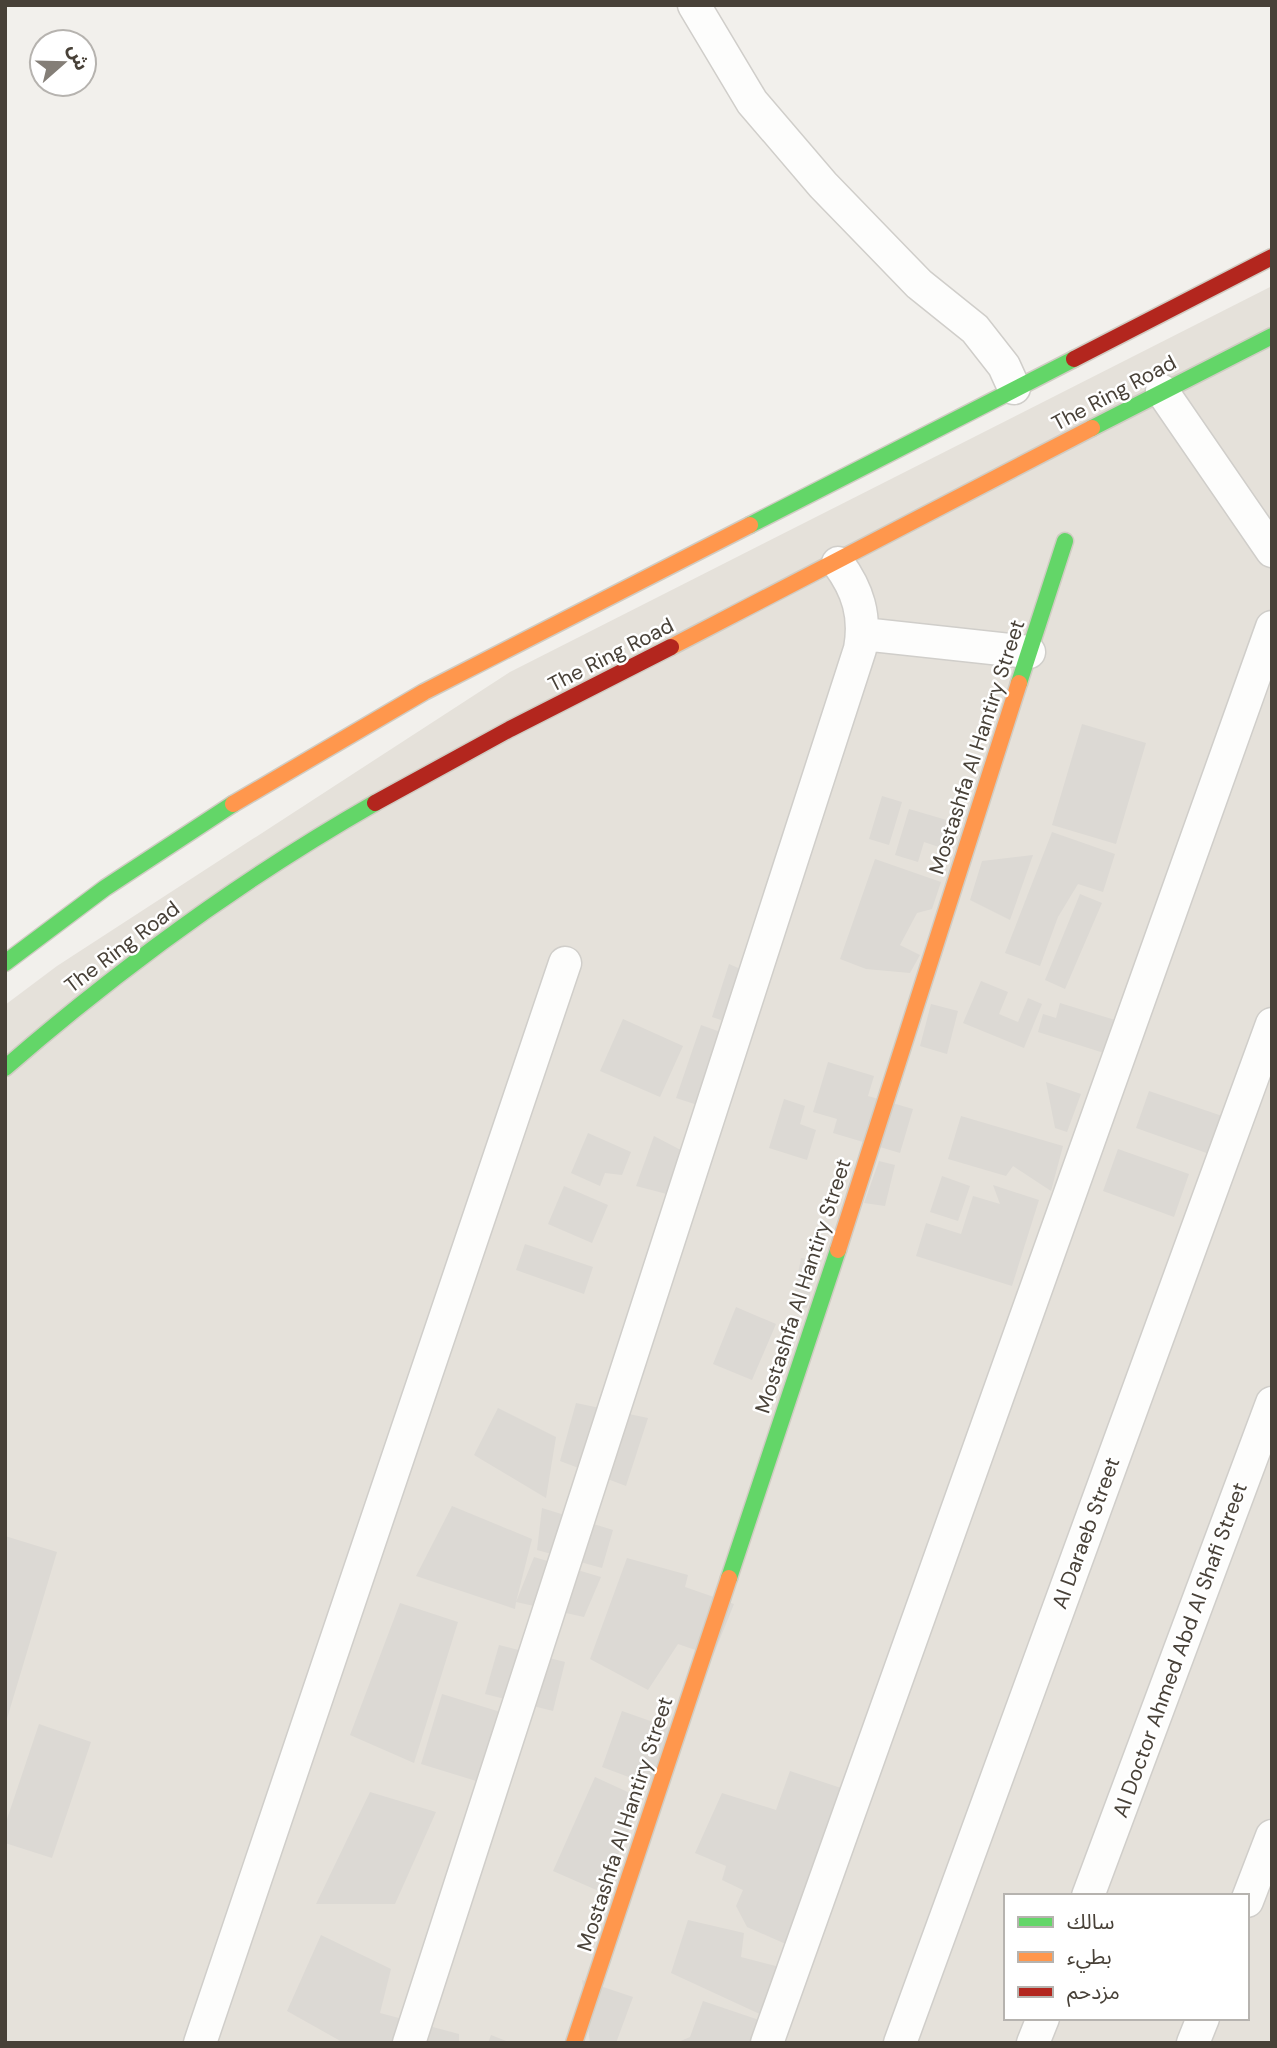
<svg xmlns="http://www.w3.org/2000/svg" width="1277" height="2048" font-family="'DM Sans','Noto Sans Arabic',sans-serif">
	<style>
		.residential { fill: #e5e1da; fill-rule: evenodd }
		.building { fill: #dcd9d4 }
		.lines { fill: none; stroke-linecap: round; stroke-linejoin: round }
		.street-casing { stroke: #d0ceca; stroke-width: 35 }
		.fast-casing { stroke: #d0ccc3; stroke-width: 19 }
		.slow-casing { stroke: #d0ccc3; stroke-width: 19 }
		.jam-casing { stroke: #d0ccc3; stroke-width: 19 }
		.street { stroke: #fdfdfc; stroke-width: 32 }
		.fast { stroke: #63d668; stroke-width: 16 }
		.slow { stroke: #ff974d; stroke-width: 16 }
		.jam { stroke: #b3261e; stroke-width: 16 }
		.labels { text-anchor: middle; stroke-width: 5; stroke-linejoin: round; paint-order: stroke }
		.street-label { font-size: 21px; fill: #484138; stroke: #fff }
	</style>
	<rect width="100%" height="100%" fill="#f2f0ec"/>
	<!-- residential -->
	<path class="residential" d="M1272,286V2043H5V1005L57,966L510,672ZM1006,1896H1247V2018H1006Z"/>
	<!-- building -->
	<path class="building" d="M1082,724L1146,743L1116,844L1052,825Z
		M882,796L902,802L889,845L869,839Z
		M909,809L950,821L942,848L924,842L918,862L895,855Z
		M1052,832L1115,854L1103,892L1078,884L1058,917L1040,966L1005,953Z
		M1033,855L1010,920L970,900L982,861Z
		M875,859L941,882L932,909L917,913L900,945L920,955L910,973L866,969L840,959Z
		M1080,894L1102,903L1065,989L1045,980Z
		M729,964L761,978L742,1027L712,1017Z
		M981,981L1008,992L999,1014L1018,1022L1028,998L1042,1004L1024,1048L963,1023Z
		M1060,1003L1115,1020L1104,1053L1038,1032L1043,1014L1056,1018Z
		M931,1004L958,1011L947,1054L920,1046Z
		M623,1019L683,1046L660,1097L600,1071Z
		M701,1025L743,1040L719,1112L676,1098Z
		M828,1062L874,1076L868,1096L913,1109L900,1153L833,1133L837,1119L813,1112Z
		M1046,1082L1081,1094L1067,1132L1055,1128Z
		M1149,1091L1228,1118L1215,1156L1136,1128Z
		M784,1099L805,1106L800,1124L816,1130L807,1160L769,1148Z
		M961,1116L1063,1146L1051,1191L1013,1166L1006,1176L948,1159Z
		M588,1133L631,1152L622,1175L605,1173L600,1186L571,1173Z
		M654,1136L696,1158L682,1198L636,1186Z
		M1118,1149L1189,1174L1174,1217L1103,1191Z
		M879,1161L895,1165L885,1206L864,1203Z
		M942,1176L970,1186L958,1221L930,1212Z
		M993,1185L1039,1200L1012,1286L916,1256L926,1223L961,1234L973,1196L1000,1204Z
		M564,1186L608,1205L592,1243L548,1224Z
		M525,1244L593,1267L584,1294L516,1270Z
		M801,1258L817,1260L807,1308L792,1305Z
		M736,1307L776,1324L752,1380L713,1364Z
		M576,1403L648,1418L626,1486L560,1461Z
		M498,1408L556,1437L546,1498L474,1455Z
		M452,1506L532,1539L516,1602L534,1557L601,1577L584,1617L516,1602L515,1609L416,1576Z
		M542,1508L613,1530L602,1568L537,1550Z
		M5,1536L57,1552L6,1722H5Z
		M627,1558L688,1575L685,1587L734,1604L713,1656L678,1644L648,1690L590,1659Z
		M400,1603L458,1622L414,1763L350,1735Z
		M499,1645L565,1662L553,1711L485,1694Z
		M442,1694L507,1714L486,1784L421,1764Z
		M622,1711L670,1728L650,1785L602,1767Z
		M39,1724L91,1742L52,1858L5,1843V1825Z
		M790,1771L847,1790L788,1945L747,1927L736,1906L743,1890L722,1880L726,1866L695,1853L722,1793L776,1810Z
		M595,1777L643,1799L601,1892L553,1871Z
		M370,1792L436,1812L395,1904H316Z
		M688,1920L744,1933L741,1957L780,1967L764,2016L671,1973Z
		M321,1935L391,1969L380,2013L459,2034V2043H344L287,2011Z
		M582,1980L633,1997L616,2043H590Z
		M703,2001L762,2021L753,2043H676L690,2037Z
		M491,2035L511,2043H488Z"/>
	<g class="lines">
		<defs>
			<path id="street" d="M694,5L752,102L823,185L919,284L975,329L1004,366L1014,388
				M1162,391L1272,551
				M863,634L1029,652
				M1088,1896L1272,1403
				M1247,1901L1272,1836
				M200,2043L565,963
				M409,2043L860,649C866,616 858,590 838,563
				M767,2043L1272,627
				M900,2043L1272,1024
				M1033,2043L1043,2018
				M1193,2043L1203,2018"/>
			<path id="fast" d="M1092,428L1272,336
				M750,525L1074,359
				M1019,683L1065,541
				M5,963L105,888L233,804
				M5,1068C120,968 242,879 375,803
				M729,1578L838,1250"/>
			<path id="slow" d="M671,647L1092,428
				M233,804L424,692L750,525
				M838,1250L1019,683
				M574,2043L729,1578"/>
			<path id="jam" d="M1074,359L1272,257
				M375,803L510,729L671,647"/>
		</defs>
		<!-- street casing -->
		<use href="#street" class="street-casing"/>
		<!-- fast casing -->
		<use href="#fast" class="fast-casing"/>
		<!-- slow casing -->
		<use href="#slow" class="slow-casing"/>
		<!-- jam casing -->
		<use href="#jam" class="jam-casing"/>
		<!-- street -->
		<use href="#street" class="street"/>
		<!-- fast -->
		<use href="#fast" class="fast"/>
		<!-- slow -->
		<use href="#slow" class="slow"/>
		<!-- jam -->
		<use href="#jam" class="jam"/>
	</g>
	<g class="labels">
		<!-- street labels -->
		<g class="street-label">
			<text transform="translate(1114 393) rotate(-28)" y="7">The Ring Road</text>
			<text transform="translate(611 655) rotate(-27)" y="7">The Ring Road</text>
			<text transform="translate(977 747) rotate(-72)" y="7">Mostashfa Al Hantiry Street</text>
			<text transform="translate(122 947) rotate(-37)" y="7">The Ring Road</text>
			<text transform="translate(803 1286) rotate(-72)" y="7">Mostashfa Al Hantiry Street</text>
			<text transform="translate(1086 1533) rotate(-70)" y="7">Al Daraeb Street</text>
			<text transform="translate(1180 1650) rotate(-70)" y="7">Al Doctor Ahmed Abd Al Shafi Street</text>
			<text transform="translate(625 1824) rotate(-72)" y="7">Mostashfa Al Hantiry Street</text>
		</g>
	</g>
	<!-- border -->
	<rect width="1277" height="2048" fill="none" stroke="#484138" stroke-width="14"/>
	<!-- legend -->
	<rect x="1004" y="1894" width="245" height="126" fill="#ffffff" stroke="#b6b3af" stroke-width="2"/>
	<rect x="1018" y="1917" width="35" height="10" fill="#63d668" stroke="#b6b3af" stroke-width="2"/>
	<text x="1067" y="1929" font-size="21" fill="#484138">سالك</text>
	<rect x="1018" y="1952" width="35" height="10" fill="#ff974d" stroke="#b6b3af" stroke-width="2"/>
	<text x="1067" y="1964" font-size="21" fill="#484138">بطيء</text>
	<rect x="1018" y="1987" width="35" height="10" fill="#b3261e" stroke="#b6b3af" stroke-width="2"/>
	<text x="1067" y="1999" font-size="21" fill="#484138">مزدحم</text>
	<!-- north arrow -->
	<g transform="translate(63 63) rotate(70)"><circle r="33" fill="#ffffff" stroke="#b6b3af" stroke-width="2"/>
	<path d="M0-5L12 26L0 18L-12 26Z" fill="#847e77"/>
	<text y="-10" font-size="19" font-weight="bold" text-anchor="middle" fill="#484138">ش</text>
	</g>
</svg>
